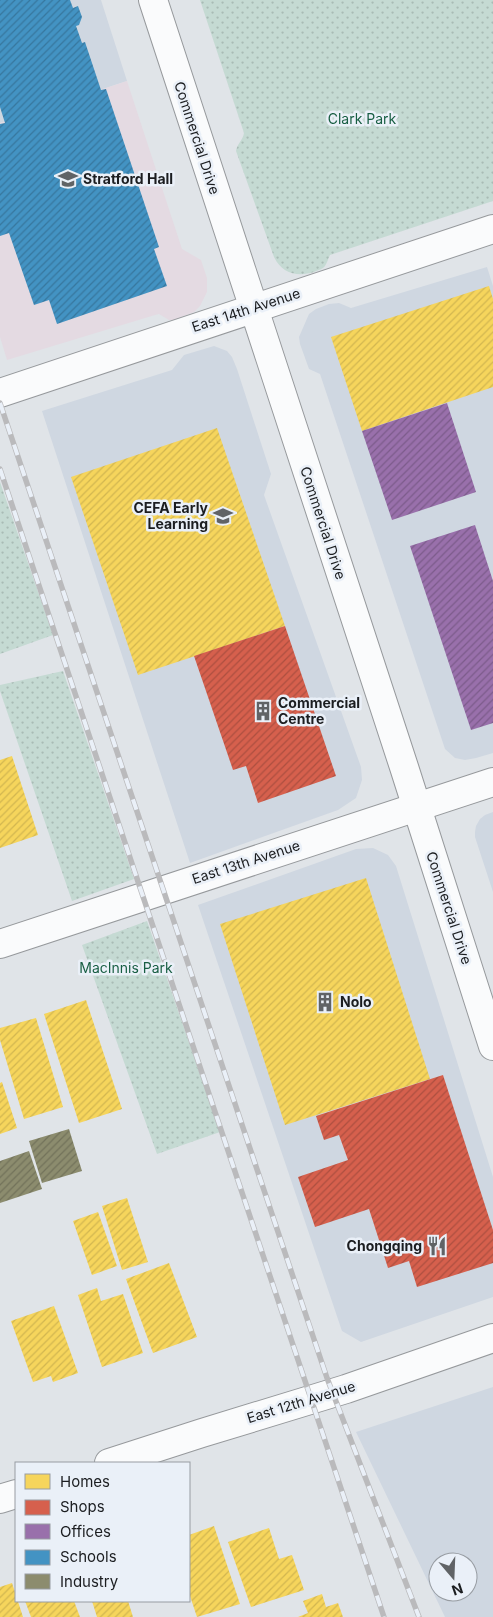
<svg xmlns="http://www.w3.org/2000/svg" width="493" height="1617" font-family="Inter,sans-serif">
	<style>
		.built { fill: #cfd7e1; fill-rule: evenodd }
		.education { fill: #e4dae2 }
		.park { fill: url(#park-dots) }
		.homes { fill: url(#homes-hatch) }
		.shops { fill: url(#shops-hatch) }
		.offices { fill: url(#offices-hatch) }
		.schools { fill: url(#schools-hatch) }
		.industry { fill: url(#industry-hatch) }
		.lines { fill: none; stroke-linecap: round; stroke-linejoin: round }
		.street-casing { stroke: #96999c; stroke-width: 30 }
		.secondary-casing { stroke: #96999c; stroke-width: 30 }
		.street { stroke: #fafbfc; stroke-width: 28 }
		.secondary { stroke: #fafbfc; stroke-width: 28 }
		.rail-casing { stroke: #bababc; stroke-width: 5.5 }
		.rail { stroke: #eaf0f8; stroke-width: 4; stroke-dasharray: 11; stroke-linecap: butt }
		.labels { text-anchor: middle; stroke-width: 5; stroke-linejoin: round; paint-order: stroke }
		.park-label { font-size: 14px; fill: #185e43; stroke: #eaf0f8 }
		.street-label { font-size: 14px; fill: #1b1d20; stroke: #eaf0f8 }
		.poi-label { font-size: 14px; font-weight: bold; fill: #1b1d20; stroke: #eaf0f8; text-anchor: start }
	</style>
	<defs>
		<pattern id="park-dots" width="8" height="8" patternUnits="userSpaceOnUse" patternTransform="scale(1.25)"><rect width="8" height="8" fill="#c5dad3"/><path d="M2 2h.1M6 6h.1" fill="none" stroke="#a9bbb5" stroke-width="1.8" stroke-linecap="round"/></pattern>
		<pattern id="homes-hatch" width="6" height="6" patternUnits="userSpaceOnUse" patternTransform="scale(1.25)"><rect width="6" height="6" fill="#f6d55c"/><path d="M-1 1l2-2M0 6l6-6M5 7l2-2" fill="none" stroke="#d2b650"/></pattern>
		<pattern id="shops-hatch" width="6" height="6" patternUnits="userSpaceOnUse" patternTransform="scale(1.25)"><rect width="6" height="6" fill="#d6604d"/><path d="M-1 1l2-2M0 6l6-6M5 7l2-2" fill="none" stroke="#ad4f40"/></pattern>
		<pattern id="offices-hatch" width="6" height="6" patternUnits="userSpaceOnUse" patternTransform="scale(1.25)"><rect width="6" height="6" fill="#9970ab"/><path d="M-1 1l2-2M0 6l6-6M5 7l2-2" fill="none" stroke="#7c5b8b"/></pattern>
		<pattern id="schools-hatch" width="6" height="6" patternUnits="userSpaceOnUse" patternTransform="scale(1.25)"><rect width="6" height="6" fill="#4393c3"/><path d="M-1 1l2-2M0 6l6-6M5 7l2-2" fill="none" stroke="#37779e"/></pattern>
		<pattern id="industry-hatch" width="6" height="6" patternUnits="userSpaceOnUse" patternTransform="scale(1.25)"><rect width="6" height="6" fill="#8c8c6e"/><path d="M-1 1l2-2M0 6l6-6M5 7l2-2" fill="none" stroke="#72725a"/></pattern>
	</defs>
	<rect width="100%" height="100%" fill="#e0e4e8"/>
	<!-- built -->
	<path class="built" d="M41,0H101L127,81L0,123V14Z
		M487,267L493,286V753L476,758L465,760L455,758L445,749L320,374L309,369L300,344L299,337L309,314L316,309L329,304L339,303L351,308Z
		M214,346L227,351L232,357L237,369L271,474L264,495L361,767L362,780L356,798L338,810L190,863L42,411L172,370L184,355Z
		M493,812V892L475,837V832L476,826L480,819L485,815Z
		M373,848L388,855L396,866L493,1177V1297L361,1342L342,1331L198,905L356,849Z
		M493,1387V1617H445L356,1432ZM438,1562H468V1592H438Z"/>
	<!-- education -->
	<path class="education" d="M127,81L182,249L201,260L207,278V292L200,306L194,312L174,320H169L159,314L155,315L7,360L0,337V123Z"/>
	<!-- park -->
	<path class="park" d="M200,0H493V201L330,255C328,259 327,263 325,266C323,269 318,270 314,272C298,277 282,274 274,257L236,151C237,144 243,140 244,133Z
		M0,482L53,635L0,654Z
		M63,671L134,879L72,901L0,691V685Z
		M147,921L220,1132L157,1154L82,945Z"/>
	<!-- homes -->
	<path class="homes" d="M489,286L493,299V387L362,431L331,337Z
		M217,428L285,626L138,675L71,477Z
		M12,756L38,835L0,848V760Z
		M366,878L430,1079L285,1125L220,924Z
		M86,1000L122,1109L79,1123L44,1014Z
		M36,1018L63,1107L24,1119L0,1040V1028Z
		M2,1082L17,1128L0,1134V1083Z
		M127,1198L148,1262L122,1270L102,1206Z
		M98,1212L117,1266L92,1275L73,1221Z
		M169,1263L197,1337L153,1353L126,1279Z
		M97,1288L101,1301L123,1294L143,1353L102,1367L78,1295Z
		M54,1306L78,1373L53,1382L51,1376L33,1382L11,1321Z
		M214,1526L240,1604L197,1617L189,1593V1535Z
		M269,1528L279,1559L292,1555L304,1590L251,1607L228,1542Z
		M12,1583L23,1617H0V1587Z
		M322,1594L326,1607L338,1603L343,1617H298L308,1613L303,1601Z
		M25,1601H74L80,1617H31Z
		M92,1601H128L133,1617H97Z"/>
	<!-- shops -->
	<path class="shops" d="M285,626L336,776L258,803L246,766L233,770L194,656Z
		M443,1075L493,1230V1263L417,1287L409,1261L388,1268L369,1209L315,1227L298,1177L348,1160L339,1135L324,1140L316,1116Z"/>
	<!-- offices -->
	<path class="offices" d="M447,403L476,492L392,520L362,431Z
		M475,525L493,581V723L471,730L410,546Z"/>
	<!-- schools -->
	<path class="schools" d="M0,0H70L73,8L78,6L82,17L79,25L76,26L82,43L85,42L101,90L106,89L159,247L154,249L167,286L57,324L49,300L34,305L9,233L0,236V124L5,123L0,107Z"/>
	<!-- industry -->
	<path class="industry" d="M69,1129L82,1171L42,1183L29,1141Z
		M29,1151L42,1189L0,1203V1161Z"/>
	<g class="lines">
		<defs>
			<path id="street" d="M0,393L493,229
				M0,944L493,782"/>
			<path id="secondary" d="M153,0L404,767L493,1046
				M109,1463L202,1433L346,1389L493,1338
				M0,1499L16,1494"/>
		</defs>
		<!-- street casing -->
		<use href="#street" class="street-casing"/>
		<!-- secondary casing -->
		<use href="#secondary" class="secondary-casing"/>
		<!-- street -->
		<use href="#street" class="street"/>
		<!-- secondary -->
		<use href="#secondary" class="secondary"/>
		<defs>
			<path id="rail" d="M0,403L327,1378L419,1617
				M0,469L384,1617"/>
		</defs>
		<!-- rail casing -->
		<use href="#rail" class="rail-casing"/>
		<!-- rail -->
		<use href="#rail" class="rail"/>
	</g>
	<!-- icons -->
	<defs>
		<symbol id="school-bare" viewBox="-9 -9 18 18"><path d="M0-5L7-2L0 1L-7-2ZM-4 1L0 2.5L4 1V4Q0 6-4 4Z" fill="#606366" stroke="#eaf0f8" stroke-width="2.5" paint-order="stroke"/></symbol>
		<symbol id="building-bare" viewBox="-9 -9 18 18"><path d="M-4-6H4V6H1V3H-1V6H-4ZM-2.5-4.3h1.7v1.8h-1.7ZM.8-4.3h1.7v1.8H.8ZM-2.5-1h1.7V.8h-1.7ZM.8-1h1.7V.8H.8Z" fill="#606366" stroke="#eaf0f8" stroke-width="2.5" paint-order="stroke"/></symbol>
		<symbol id="restaurant-bare" viewBox="-9 -9 18 18"><path d="M-5-6h1v4h1v-4h1v4h1v-4h1v5L-1.5 .5V6h-2V.5L-5-1ZM5-6V6H3V1.5H1.5Q1.5-4 5-6Z" fill="#606366" stroke="#eaf0f8" stroke-width="2.5" paint-order="stroke"/></symbol>
	</defs>
	<g fill-rule="evenodd">
		<use href="#school-bare" x="54" y="165" width="28" height="28"/>
		<use href="#school-bare" x="209" y="502" width="28" height="28"/>
		<use href="#building-bare" x="249" y="697" width="28" height="28"/>
		<use href="#building-bare" x="311" y="988" width="28" height="28"/>
		<use href="#restaurant-bare" x="423" y="1232" width="28" height="28"/>
	</g>
	<g class="labels">
		<!-- park labels -->
		<g class="park-label">
			<text x="362" y="124">Clark Park</text>
			<text x="126" y="973">MacInnis Park</text>
		</g>
		<!-- street labels -->
		<g class="street-label">
			<text transform="translate(197 138) rotate(72)" y="5">Commercial Drive</text>
			<text transform="translate(246 310) rotate(-18)" y="5">East 14th Avenue</text>
			<text transform="translate(323 523) rotate(72)" y="5">Commercial Drive</text>
			<text transform="translate(246 862) rotate(-18)" y="5">East 13th Avenue</text>
			<text transform="translate(449 908) rotate(72)" y="5">Commercial Drive</text>
			<text transform="translate(301 1402) rotate(-17)" y="5">East 12th Avenue</text>
		</g>
		<!-- poi labels -->
		<g class="poi-label">
			<text x="83" y="184">Stratford Hall</text>
			<text x="208" y="513" text-anchor="end">CEFA Early<tspan x="208" dy="16">Learning</tspan></text>
			<text x="278" y="708">Commercial<tspan x="278" dy="16">Centre</tspan></text>
			<text x="340" y="1007">Nolo</text>
			<text x="422" y="1251" text-anchor="end">Chongqing</text>
		</g>
	</g>
	<!-- legend -->
	<rect x="15" y="1462" width="175" height="140" fill="#eaf0f8" stroke="#979ca2"/>
	<rect x="25" y="1474" width="25" height="15" fill="#f6d55c" stroke="#979ca2"/>
	<text x="60" y="1487" font-size="15" fill="#1b1d20">Homes</text>
	<rect x="25" y="1500" width="25" height="15" fill="#d6604d" stroke="#979ca2"/>
	<text x="60" y="1512" font-size="15" fill="#1b1d20">Shops</text>
	<rect x="25" y="1524" width="25" height="15" fill="#9970ab" stroke="#979ca2"/>
	<text x="60" y="1537" font-size="15" fill="#1b1d20">Offices</text>
	<rect x="25" y="1550" width="25" height="15" fill="#4393c3" stroke="#979ca2"/>
	<text x="60" y="1562" font-size="15" fill="#1b1d20">Schools</text>
	<rect x="25" y="1574" width="25" height="15" fill="#8c8c6e" stroke="#979ca2"/>
	<text x="60" y="1587" font-size="15" fill="#1b1d20">Industry</text>
	<!-- north arrow -->
	<g transform="translate(453 1577) rotate(161)"><circle r="24" fill="#eaf0f8" stroke="#979ca2"/>
	<path d="M0-4L9 19L0 12L-9 19Z" fill="#606366"/>
	<text y="-8" font-size="14" font-weight="bold" text-anchor="middle" fill="#1b1d20">N</text>
	</g>
</svg>
